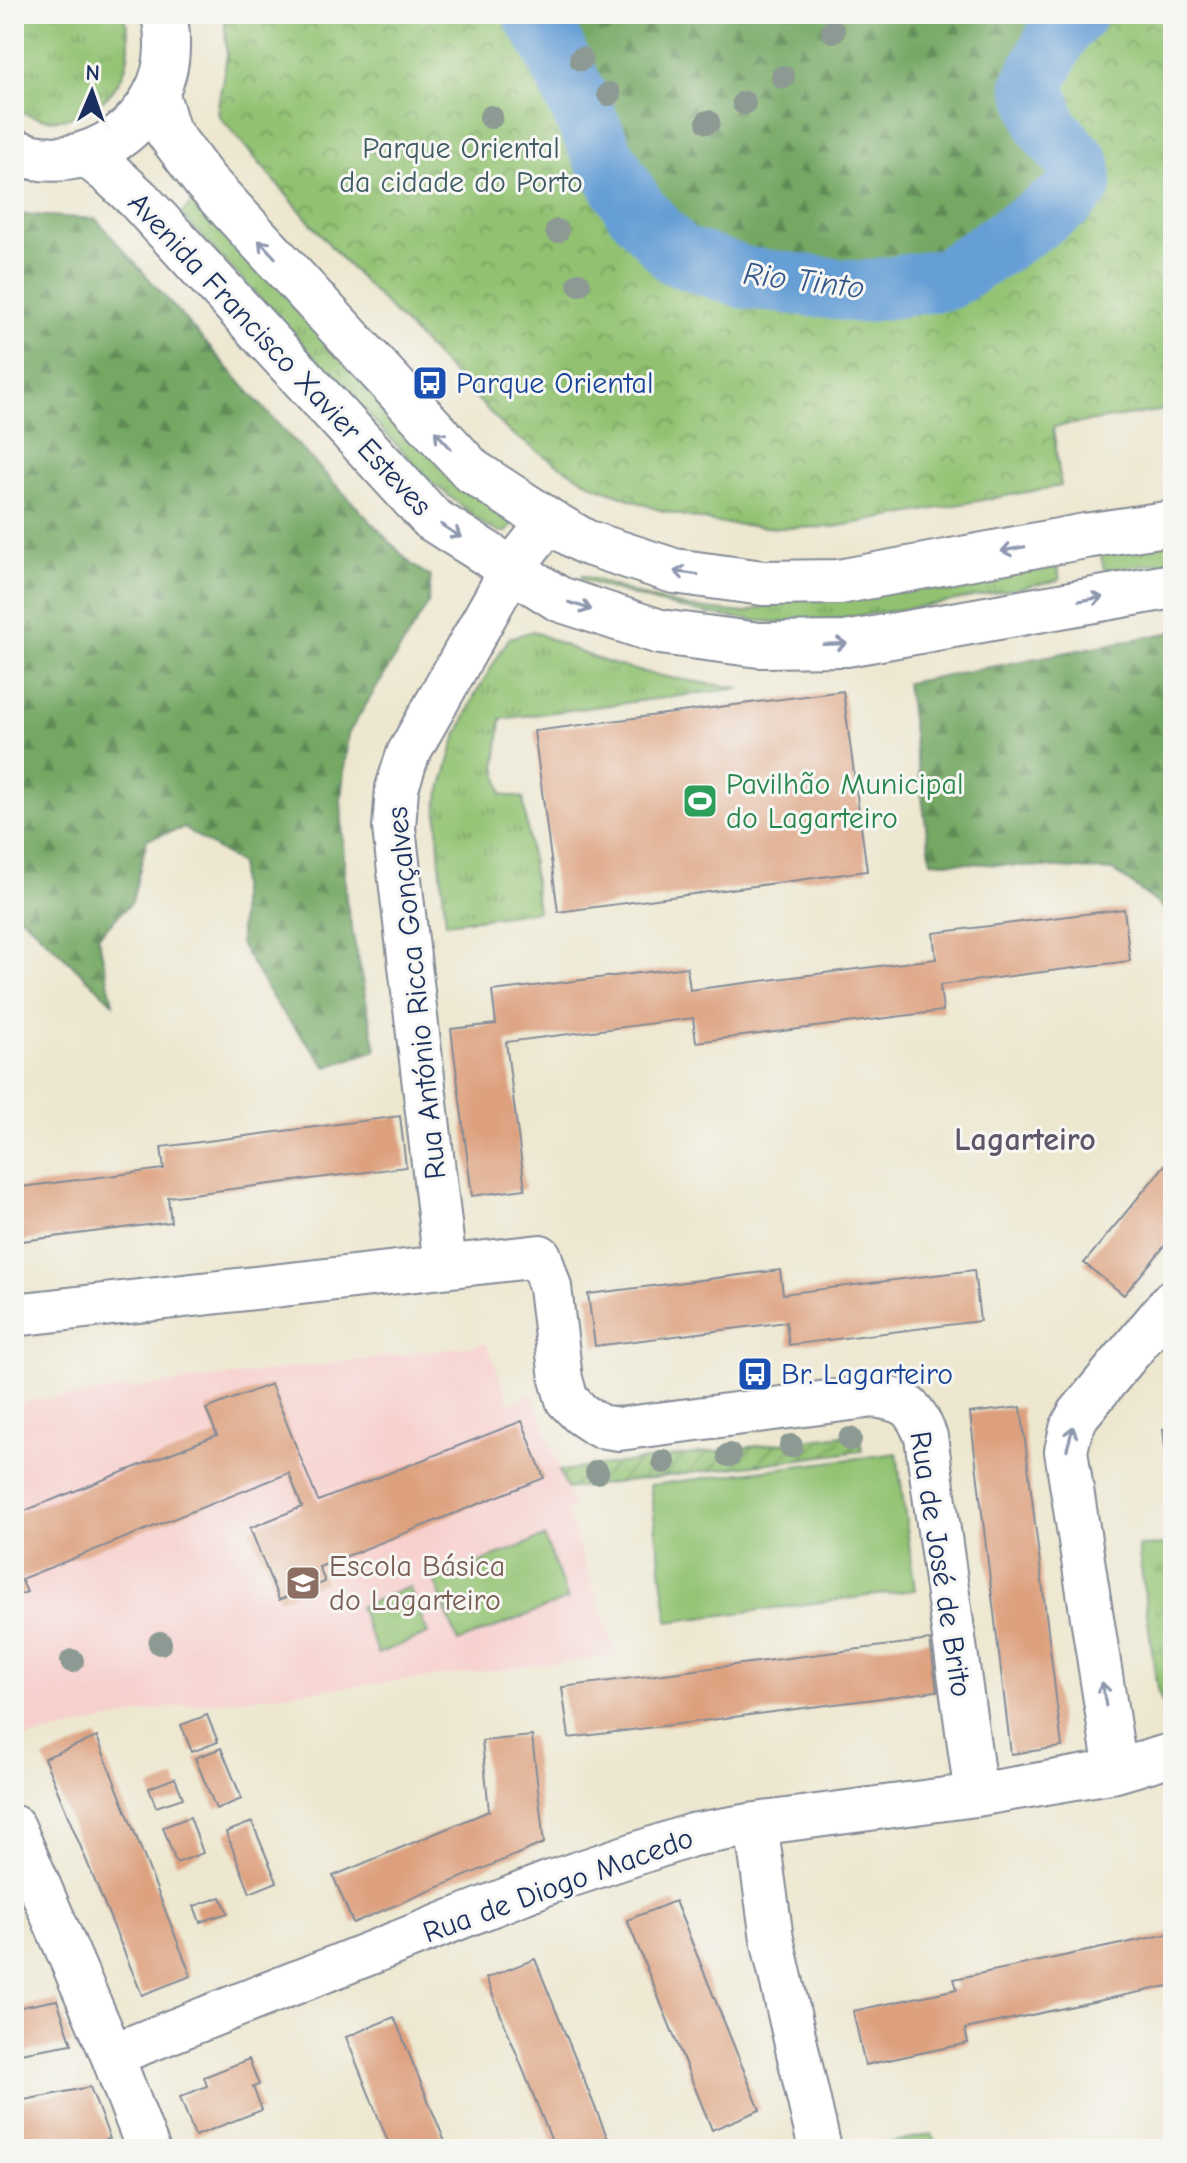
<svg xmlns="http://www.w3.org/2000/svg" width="1187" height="2163" font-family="'Comic Neue',sans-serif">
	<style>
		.built { fill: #f7d0ce }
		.grass { fill: url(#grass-tufts); stroke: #567868; stroke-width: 2 }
		.forest { fill: url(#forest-firs); stroke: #486c60; stroke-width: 2 }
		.park { fill: url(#park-crowns); stroke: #567868; stroke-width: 2 }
		.garden { fill: url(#garden-furrows); stroke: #567868; stroke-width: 2 }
		.pitch { fill: #92c271; stroke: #567868; stroke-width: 2 }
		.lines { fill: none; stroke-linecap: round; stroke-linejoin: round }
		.river { stroke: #669fd5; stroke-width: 62 }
		.building { fill: #dda07e }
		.minor-casing { stroke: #848b96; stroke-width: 46 }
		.secondary-casing { stroke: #848b96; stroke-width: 48 }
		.minor { stroke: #fff; stroke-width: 42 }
		.secondary { stroke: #fff; stroke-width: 44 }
		.tree { fill: #8d9a94 }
		.oneway { stroke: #8d97ae }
		.labels { text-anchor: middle; stroke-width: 6; stroke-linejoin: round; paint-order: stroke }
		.park-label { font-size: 30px; fill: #3f5b64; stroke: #f6f6f2 }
		.street-label { font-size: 30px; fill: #1b2f5e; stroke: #f6f6f2 }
		.transit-label { font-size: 30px; fill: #164399; stroke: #f6f6f2; text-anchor: start }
		.leisure-label { font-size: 30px; fill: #27864d; stroke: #f6f6f2; text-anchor: start }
		.education-label { font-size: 30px; fill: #785e54; stroke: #f6f6f2; text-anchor: start }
		.water-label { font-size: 32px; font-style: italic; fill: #355688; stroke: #f6f6f2 }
		.neighbourhood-label { font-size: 32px; font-weight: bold; fill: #5f5769; stroke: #f6f6f2 }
	</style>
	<defs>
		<pattern id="grass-tufts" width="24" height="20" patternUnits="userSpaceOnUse" patternTransform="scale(2)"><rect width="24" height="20" fill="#92c271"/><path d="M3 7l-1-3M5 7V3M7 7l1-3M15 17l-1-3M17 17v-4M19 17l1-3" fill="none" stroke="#769e60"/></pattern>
		<pattern id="forest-firs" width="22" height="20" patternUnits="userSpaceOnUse" patternTransform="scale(2)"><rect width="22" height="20" fill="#75a863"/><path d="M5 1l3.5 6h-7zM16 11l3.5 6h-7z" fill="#5f8955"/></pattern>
		<pattern id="park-crowns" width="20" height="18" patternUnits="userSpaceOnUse" patternTransform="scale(2)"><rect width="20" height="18" fill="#92c271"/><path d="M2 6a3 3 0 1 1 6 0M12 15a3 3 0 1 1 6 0" fill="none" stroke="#769e60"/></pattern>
		<pattern id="garden-furrows" width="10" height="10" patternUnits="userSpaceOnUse" patternTransform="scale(2)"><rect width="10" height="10" fill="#92c271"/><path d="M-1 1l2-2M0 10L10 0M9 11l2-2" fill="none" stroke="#769e60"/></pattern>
	</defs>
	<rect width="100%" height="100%" fill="#f6f6f2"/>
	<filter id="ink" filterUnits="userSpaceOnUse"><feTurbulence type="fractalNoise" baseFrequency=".0125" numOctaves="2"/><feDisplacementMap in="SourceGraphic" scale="16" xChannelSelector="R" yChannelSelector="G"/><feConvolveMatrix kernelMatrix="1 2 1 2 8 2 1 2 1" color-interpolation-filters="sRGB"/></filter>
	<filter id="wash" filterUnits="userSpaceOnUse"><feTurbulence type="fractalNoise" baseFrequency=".006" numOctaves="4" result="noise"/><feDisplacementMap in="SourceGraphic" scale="32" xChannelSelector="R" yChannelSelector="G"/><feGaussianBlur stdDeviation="1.8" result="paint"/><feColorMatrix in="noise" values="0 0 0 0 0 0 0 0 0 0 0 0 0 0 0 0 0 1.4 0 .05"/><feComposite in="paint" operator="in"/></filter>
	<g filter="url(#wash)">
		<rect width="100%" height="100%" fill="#ede7cf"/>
		<!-- built -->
		<path class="built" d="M487,1344L510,1403L533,1394L573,1506L566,1510L617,1656L163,1708L14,1741V1403Z"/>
		<!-- grass -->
		<path class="grass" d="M14,14H122C129,26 130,43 128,56C120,108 59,137 14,108Z
			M195,200L509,517L512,525L507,532H499L489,528L430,481L181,214Z
			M1173,540V561L1104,570L1100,551Z
			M1056,559L1060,580C992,593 924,608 856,616C838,618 819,623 801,623C724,622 653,604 581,579L582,575L643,596L689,607L744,613L792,598Z
			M533,631C559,643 585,656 613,664C655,677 698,682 741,688L501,719L496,766L502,795L523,798L538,911L446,923L439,852L437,803L455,741L475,695L509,638Z
			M1173,1545V1723H1170L1157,1689L1138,1546Z
			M932,2134L939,2149H860Z"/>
		<!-- forest -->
		<path class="forest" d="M551,14H1064L1045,31L1037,141L1058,169L1037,191L989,217L925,268L789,271L721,254L677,228L625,166L585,75Z
			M14,214L96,219L274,420L411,564L431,577L428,604L348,734L341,800L346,900L376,1050L327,1067L278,1007L240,944V864L184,828L147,839L132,902L98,936L113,1003L23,918L14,914Z
			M1173,632V915L1114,871L931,861L906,683Z"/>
		<!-- park -->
		<path class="park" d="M224,14H551L585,75L625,166L677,228L722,254L789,271L925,268L989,217L1037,191L1057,169L1037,141L1019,92L1046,31L1064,14H1173V409L1053,427L1061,486L834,527L778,528L717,523L659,510L595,486L552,461L508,431L341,258L219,116L218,105L227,56Z"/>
		<!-- garden -->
		<path class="garden" d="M859,1433L862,1451L567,1489L559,1471Z"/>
		<!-- pitch -->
		<path class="pitch" d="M897,1453L915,1590L668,1622L650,1485Z
			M544,1537L568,1599L458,1642L434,1580Z
			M409,1587L428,1634L378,1654L359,1607Z"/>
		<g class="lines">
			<!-- river -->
			<path class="river" d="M534,14L551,42L602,153L635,209L677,255L746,278L861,292L947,279L1066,200L1081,184L1080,165L1048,128L1033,84L1060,30L1076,14"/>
		</g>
		<g id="blocks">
			<!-- building -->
			<path class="building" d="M843,691L867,871L558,912L534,731Z
				M1124,909L1130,961L940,985L943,1011L696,1042L693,1018L506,1042L525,1189L472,1196L451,1029L496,1024L492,991L687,967L690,990L936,959L933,933Z
				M400,1116L406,1167L168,1197L171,1222L14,1242V1188L164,1169L161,1147Z
				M1173,1155V1236L1124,1295L1084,1263Z
				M780,1270L783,1294L974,1270L980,1321L789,1345L786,1322L595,1346L588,1294Z
				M271,1384L318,1501L522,1421L544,1478L319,1567L325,1582L279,1600L250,1528L302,1507L289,1473L21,1579L27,1592L14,1597V1515L217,1435L206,1409Z
				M1021,1407L1062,1747L1011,1754L970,1413Z
				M1173,1428V1482H1169L1163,1429Z
				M930,1640L937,1691L569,1738L562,1687Z
				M207,1715L218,1742L192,1752L181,1725Z
				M532,1736L544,1843L353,1923L333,1876L489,1811L482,1741Z
				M97,1737L191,1976L142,1995L44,1758Z
				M221,1748L242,1799L216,1809L195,1758Z
				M175,1778L183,1798L156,1807L149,1788Z
				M190,1817L203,1853L176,1863L163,1827Z
				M252,1822L277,1882L250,1893L226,1832Z
				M221,1897L228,1913L200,1922L194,1906Z
				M675,1901L760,2110L712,2130L627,1920Z
				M1173,1933V1985L965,2029L968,2043L865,2065L853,2011L957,1989L954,1979Z
				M535,1959L612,2149H555L486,1978Z
				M57,2000L72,2044L14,2054L16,2008Z
				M394,2017L448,2149H391L346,2037Z
				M249,2059L259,2085L253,2087L262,2110L195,2136L180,2097L207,2086L204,2077Z
				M90,2087L110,2139L59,2149H14V2102Z"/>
		</g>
	</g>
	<g filter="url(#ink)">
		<use href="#blocks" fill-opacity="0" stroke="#848b96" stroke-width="2"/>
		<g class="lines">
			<defs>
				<path id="minor" d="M445,1266L394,828L397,788L408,754L511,570L549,521
					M14,1315L540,1256L550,1287L561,1379L567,1400L581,1414L599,1426L619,1429L874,1396C907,1401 914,1406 926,1437L976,1795
					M1116,1771L1066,1451L1071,1429L1078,1415L1173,1300
					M756,1824L772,1939L820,2149
					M14,1827L112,2055L148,2149
					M112,2055L548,1883L692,1835L756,1824L976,1795L1116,1771L1173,1754"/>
				<path id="secondary" d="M157,95L168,132L204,180L472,471L549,521L585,542L674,571L763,583L839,582L1085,536L1173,523
					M14,151C86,181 168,120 167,45C167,34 167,25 163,14
					M86,154L110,173L139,200L432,519L559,599L660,632L759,645L846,644L1173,586"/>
			</defs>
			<!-- minor casing -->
			<use href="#minor" class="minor-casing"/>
			<!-- secondary casing -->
			<use href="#secondary" class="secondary-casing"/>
			<!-- minor -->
			<use href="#minor" class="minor"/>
			<!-- secondary -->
			<use href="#secondary" class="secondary"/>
		</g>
		<!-- trees -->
		<g class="tree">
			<circle cx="833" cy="31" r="12"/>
			<circle cx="581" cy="59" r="12"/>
			<circle cx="783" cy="77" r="12"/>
			<circle cx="609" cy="94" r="12"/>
			<circle cx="744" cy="103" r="12"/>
			<circle cx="491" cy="117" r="12"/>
			<circle cx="708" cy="122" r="12"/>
			<circle cx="557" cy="231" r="12"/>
			<circle cx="579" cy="284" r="12"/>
			<circle cx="850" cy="1439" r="12"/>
			<circle cx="791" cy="1446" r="12"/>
			<circle cx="729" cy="1455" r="12"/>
			<circle cx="664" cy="1462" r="12"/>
			<circle cx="597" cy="1472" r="12"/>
			<circle cx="160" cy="1643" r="12"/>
			<circle cx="72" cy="1661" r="12"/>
		</g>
		<!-- one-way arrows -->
		<defs><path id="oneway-shaft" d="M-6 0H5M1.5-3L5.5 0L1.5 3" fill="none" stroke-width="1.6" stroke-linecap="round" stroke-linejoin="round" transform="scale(2)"/></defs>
		<g class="oneway">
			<use href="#oneway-shaft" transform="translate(267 249) rotate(-133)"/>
			<use href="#oneway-shaft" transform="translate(443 440) rotate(-133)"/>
			<use href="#oneway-shaft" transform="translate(451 531) rotate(33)"/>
			<use href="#oneway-shaft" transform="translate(1013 549) rotate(169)"/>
			<use href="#oneway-shaft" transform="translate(686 573) rotate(-172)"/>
			<use href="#oneway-shaft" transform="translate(1091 599) rotate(-9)"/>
			<use href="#oneway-shaft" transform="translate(580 606) rotate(18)"/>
			<use href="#oneway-shaft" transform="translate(835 644) rotate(-2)"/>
			<use href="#oneway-shaft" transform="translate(1070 1438) rotate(-75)"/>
			<use href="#oneway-shaft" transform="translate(1104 1694) rotate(-99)"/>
		</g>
	</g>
	<!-- icons -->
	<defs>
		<symbol id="bus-square" viewBox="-11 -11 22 22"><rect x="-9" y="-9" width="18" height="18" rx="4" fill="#1a4fb4" stroke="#f6f6f2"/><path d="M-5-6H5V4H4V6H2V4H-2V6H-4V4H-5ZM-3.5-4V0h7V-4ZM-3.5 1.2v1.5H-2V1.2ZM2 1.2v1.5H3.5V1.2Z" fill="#fff"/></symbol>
		<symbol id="stadium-square" viewBox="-11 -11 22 22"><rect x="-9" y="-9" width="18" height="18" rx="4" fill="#2e9e5b" stroke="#f6f6f2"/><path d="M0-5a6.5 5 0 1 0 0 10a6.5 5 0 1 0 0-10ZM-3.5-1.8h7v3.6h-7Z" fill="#fff"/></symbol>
		<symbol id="school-square" viewBox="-11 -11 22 22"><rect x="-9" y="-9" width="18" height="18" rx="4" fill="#8d6e63" stroke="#f6f6f2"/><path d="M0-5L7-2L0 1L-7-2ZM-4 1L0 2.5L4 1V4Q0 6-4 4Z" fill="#fff"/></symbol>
	</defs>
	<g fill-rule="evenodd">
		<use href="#bus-square" x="410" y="363" width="40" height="40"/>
		<use href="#stadium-square" x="680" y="781" width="40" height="40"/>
		<use href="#bus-square" x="735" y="1354" width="40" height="40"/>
		<use href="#school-square" x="283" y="1563" width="40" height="40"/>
	</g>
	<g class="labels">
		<!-- park labels -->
		<g class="park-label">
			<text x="461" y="158">Parque Oriental<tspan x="461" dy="34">da cidade do Porto</tspan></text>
		</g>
		<!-- street labels -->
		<g class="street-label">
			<text transform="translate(280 354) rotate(47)" y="10">Avenida Francisco Xavier Esteves</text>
			<text transform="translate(416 993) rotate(-96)" y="10">Rua António Ricca Gonçalves</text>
			<text transform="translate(941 1564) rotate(81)" y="10">Rua de José de Brito</text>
			<text transform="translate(558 1885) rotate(-20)" y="10">Rua de Diogo Macedo</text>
		</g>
		<!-- transit labels -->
		<g class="transit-label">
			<text x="456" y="393">Parque Oriental</text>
			<text x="781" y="1384">Br. Lagarteiro</text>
		</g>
		<!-- leisure labels -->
		<g class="leisure-label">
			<text x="726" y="794">Pavilhão Municipal<tspan x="726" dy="34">do Lagarteiro</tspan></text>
		</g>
		<!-- education labels -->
		<g class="education-label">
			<text x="329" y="1576">Escola Básica<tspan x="329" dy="34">do Lagarteiro</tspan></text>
		</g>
		<!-- water labels -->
		<g class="water-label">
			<text transform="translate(804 280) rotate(7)" y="11">Rio Tinto</text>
		</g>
		<!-- neighbourhood labels -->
		<g class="neighbourhood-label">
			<text x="1025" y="1150">Lagarteiro</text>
		</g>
	</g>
	<!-- margin -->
	<rect width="1187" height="2163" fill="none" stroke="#f6f6f2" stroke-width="48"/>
	<!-- north arrow -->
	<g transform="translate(92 92) rotate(2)" stroke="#f6f6f2" stroke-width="6" paint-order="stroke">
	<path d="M0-6L14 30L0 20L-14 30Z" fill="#1b2f5e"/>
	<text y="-12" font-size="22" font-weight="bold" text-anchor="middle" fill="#1b2f5e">N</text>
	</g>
</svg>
